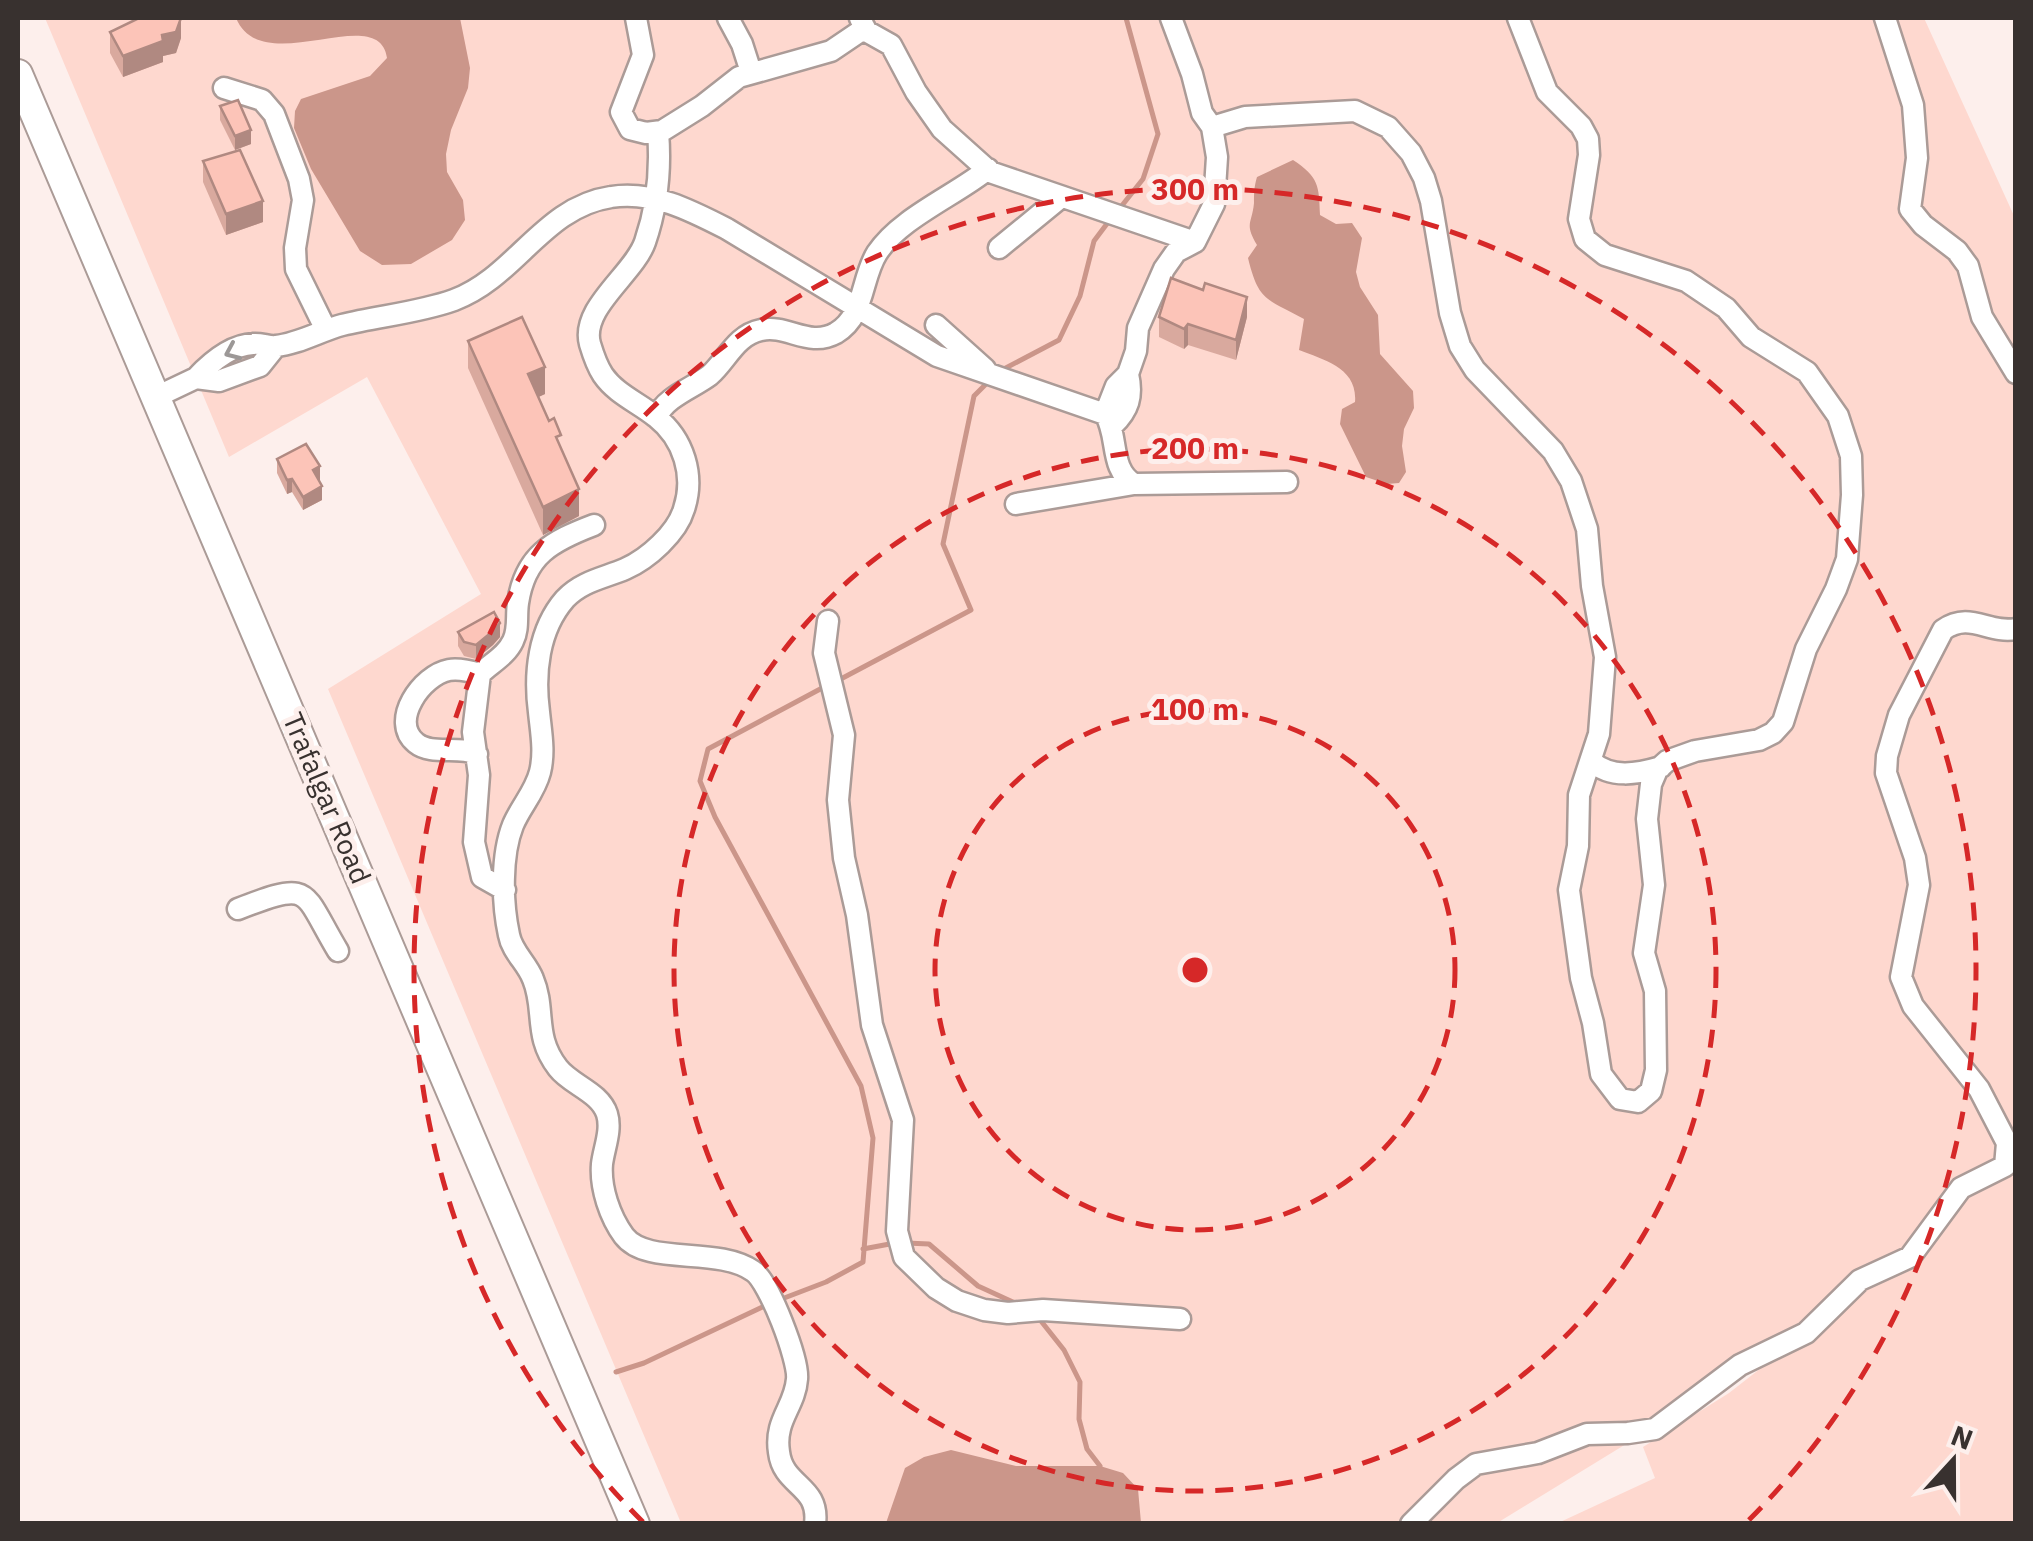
<svg xmlns="http://www.w3.org/2000/svg" width="2033" height="1541" font-family="'IBM Plex Sans',sans-serif">
	<style>
		.green { fill: #fed8cf }
		.water { fill: #cb968a }
		.lines { fill: none; stroke-linecap: round; stroke-linejoin: round }
		.stream { stroke: #cb968a; stroke-width: 5 }
		.minor-casing { stroke: #ab9b97; stroke-width: 25 }
		.major-casing { stroke: #ab9b97; stroke-width: 32 }
		.minor { stroke: #fff; stroke-width: 20 }
		.major { stroke: #fff; stroke-width: 28 }
		.wall { fill: #d9a99e }
		.shaded-wall { fill: #b08981 }
		.building { fill: #fcc4b8; stroke: #b08981; stroke-width: 2.5 }
		.oneway { stroke: #9c9897 }
		.ring { fill: none; stroke: #d62828; stroke-width: 5; stroke-dasharray: 18 12 }
		.labels { text-anchor: middle; stroke-width: 10; stroke-linejoin: round; paint-order: stroke }
		.street-label { font-size: 28px; fill: #38312f; stroke: #fdefec }
		.centre { fill: #d62828; stroke: #fdefec; stroke-width: 5 }
		.ring-label { font-size: 30px; text-anchor: middle; font-weight: bold; fill: #d62828; stroke: #fdefec; stroke-width: 10; stroke-linejoin: round; paint-order: stroke }
	</style>
	<rect width="100%" height="100%" fill="#fdefec"/>
	<!-- green -->
	<path class="green" d="M45,18H1924L2015,218V1523H1558L1655,1478L1643,1447L1729,1393L1801,1337L1497,1523H681L328,689L481,594L367,377L229,457Z"/>
	<!-- water -->
	<path class="water" d="M236,18H460L470,68L468,88L451,130L446,154L447,172L463,200L465,220L452,240L411,264L382,265L360,251L311,169L294,128L295,111L301,99L370,76L387,58C379,0 262,81 236,18Z
		M1293,160C1319,177 1319,186 1320,215L1336,224L1352,223L1362,238L1356,272L1360,287L1378,315L1380,354L1413,391L1414,408L1404,429L1402,446L1406,472L1399,483L1387,484L1366,477L1340,424L1342,409L1355,402C1358,368 1324,360 1299,350L1304,319C1267,298 1259,303 1248,258L1257,245C1244,223 1252,224 1254,203C1254,193 1254,187 1257,177Z
		M951,1450L1016,1466H1100L1123,1473L1138,1489L1141,1523H886L905,1468L924,1457Z"/>
	<g class="lines">
		<!-- stream -->
		<path class="stream" d="M1120,208L1143,179L1158,134L1126,18
			M1000,371L1059,340L1080,296L1094,241L1109,221
			M837,681L971,610L943,544L974,396L989,381
			M906,1243L929,1244L978,1286L1015,1303
			M863,1249L895,1243
			M779,1300L826,1282L863,1262L873,1138L861,1086L715,817L700,781L708,749L824,687
			M1037,1316L1064,1350L1080,1382L1079,1419L1087,1449L1100,1466
			M616,1372L644,1363L769,1304"/>
		<defs>
			<path id="minor" d="M636,18L643,55L621,112L630,129L646,133L662,131L702,106L739,77L831,51L865,28
				M728,18L742,44L751,72
				M860,18L866,31L891,45L916,92L942,129L990,172L1195,242
				M1885,18L1913,105L1917,158L1910,209L1923,225L1957,251L1968,266L1982,317L2016,373
				M224,88L262,100L274,114L299,179L303,200L295,248L296,269L326,330
				M1212,127L1245,117L1355,111L1388,127L1411,153L1424,178L1431,201L1450,313L1460,346L1475,370L1553,451L1571,481L1587,529L1592,586L1605,657L1599,734L1579,795L1578,846L1569,890L1581,978L1593,1023L1601,1074L1620,1099L1638,1102L1651,1091L1656,1070L1655,991L1644,953L1654,885L1647,819L1651,784L1657,770L1667,761L1695,751L1759,740L1773,733L1783,722L1806,649L1836,589L1847,559L1852,495L1851,456L1838,416L1807,372L1751,337L1726,308L1686,281L1605,255L1585,239L1579,219L1589,155L1588,139L1581,126L1547,92L1518,18
				M658,132C661,168 657,207 645,242C634,274 580,308 590,344C593,354 597,366 603,375C616,394 639,403 656,417C684,439 695,476 684,509C677,533 648,559 625,569C604,578 582,581 565,599C538,630 534,674 539,712C541,732 545,752 540,772C535,792 521,806 513,825C501,855 502,903 509,935C512,952 527,963 533,979C546,1010 533,1036 558,1068C571,1085 600,1092 607,1114C612,1130 604,1148 602,1164C600,1188 610,1217 624,1236C647,1266 717,1246 753,1271C769,1281 799,1360 797,1379C795,1407 774,1420 779,1452C783,1487 820,1485 815,1524
				M999,248L1060,198
				M936,325L985,369
				M196,378C210,363 231,345 253,344C261,343 269,347 276,346C298,344 320,331 342,325C378,316 418,313 454,300C516,277 543,207 611,197C652,190 692,211 727,229L937,356L1105,414C1119,436 1109,469 1134,484L1287,482
				M156,397L196,378L219,381L260,366L276,346
				M1105,414L1116,386L1128,374L1136,351L1138,328L1164,269L1176,252L1195,242L1214,204L1217,157L1212,127L1202,113L1192,74L1171,18
				M657,417C665,397 693,388 710,375C727,360 736,335 761,330C787,324 809,348 836,333C865,316 861,278 877,253C900,218 956,195 988,169
				M1112,426C1129,410 1133,396 1128,374
				M1016,504L1134,484
				M828,621L824,653L844,735L838,800L844,858L857,915L872,1025L903,1120L897,1231L904,1257L936,1288L957,1301L984,1310L1008,1313L1043,1310L1180,1319
				M477,754C458,745 432,756 416,743C389,721 422,675 449,670C459,668 470,671 480,674
				M1591,761C1611,779 1637,774 1661,767
				M505,890L482,877L474,842L479,775L473,732L480,674C491,663 506,656 513,641C519,629 516,616 518,603C525,555 552,541 594,525
				M238,909C313,880 301,889 338,951
				M1411,1524L1456,1479L1476,1464L1538,1453L1587,1434L1628,1433L1655,1429L1740,1365L1806,1333L1860,1280L1910,1257L1961,1188L2005,1166L2007,1143L1979,1089L1913,1006L1901,977L1919,885L1915,858L1886,773L1887,756L1899,715L1943,630C1970,611 1988,634 2016,629"/>
			<path id="major" d="M18,74L635,1524"/>
		</defs>
		<!-- minor casing -->
		<use href="#minor" class="minor-casing"/>
		<!-- major casing -->
		<use href="#major" class="major-casing"/>
		<!-- minor -->
		<use href="#minor" class="minor"/>
		<!-- major -->
		<use href="#major" class="major"/>
	</g>
	<!-- wall -->
	<path class="wall" d="M110,32L181,38L176,53L163,56V62L123,77L110,53Z
		M220,106L251,144L235,150L220,120Z
		M203,161L263,222L226,235L203,182Z
		M1203,290L1247,317L1236,360L1188,345L1184,349L1159,337V317Z
		M468,341L545,394L538,397L561,449L579,516L543,535L468,368Z
		M277,459L320,480H319L322,500L303,510L292,492L287,494L277,473Z
		M458,632L500,637L493,645L476,659L464,656L458,646Z"/>
	<!-- shaded-wall -->
	<path class="shaded-wall" d="M181,18V38L176,53L163,56V62L123,77V56L162,35Z
		M251,130V144L235,150V136Z
		M263,201V222L226,235V214Z
		M1247,297V317L1236,360V340Z
		M1188,324V345L1184,349V329Z
		M545,367V394L528,402V374Z
		M320,466V480L313,484V470Z
		M292,479V492L287,494V480Z
		M322,486V500L303,510V497Z
		M579,489V516L543,535V507Z
		M500,623V637L493,645L476,659V645Z"/>
	<!-- building -->
	<path class="building" d="M139,18H181L176,32L162,35L163,41L123,56L110,32Z
		M238,100L251,130L235,136L220,106Z
		M240,150L263,201L226,214L203,161Z
		M1171,278L1203,290L1205,283L1247,297L1236,340L1188,324L1184,329L1159,317Z
		M522,317L545,367L528,374L549,421L554,418L561,435L556,437L579,489L543,507L468,341Z
		M306,444L320,466L313,470L322,486L303,497L292,479L287,480L277,459Z
		M494,612L500,623L493,631L476,645L464,642L458,632Z"/>
	<!-- one-way arrows -->
	<defs><path id="oneway-chevron" d="M-2-3.5L2.5 0L-2 3.5" fill="none" stroke-width="1.6" stroke-linecap="round" stroke-linejoin="round" transform="scale(2.5)"/></defs>
	<use class="oneway" href="#oneway-chevron" transform="translate(232 352) rotate(156)"/>
	<!-- distance rings -->
	<g class="ring">
		<circle cx="1195" cy="970" r="260"/>
		<circle cx="1195" cy="970" r="521"/>
		<path d="M643 1522A781 781 0 1 1 1747 1522"/>
	</g>
	<g class="labels">
		<!-- street labels -->
		<g class="street-label">
			<text transform="translate(327 798) rotate(67)" y="10">Trafalgar Road</text>
		</g>
	</g>
	<circle cx="1195" cy="970" r="15" class="centre"/>
	<g class="ring-label">
		<text x="1195" y="200">300 m</text>
		<text x="1195" y="459">200 m</text>
		<text x="1195" y="720">100 m</text>
	</g>
	<!-- border -->
	<rect width="2033" height="1541" fill="none" stroke="#38312f" stroke-width="40"/>
	<!-- north arrow -->
	<g transform="translate(1953 1461) rotate(21)" stroke="#fdefec" stroke-width="8" paint-order="stroke">
	<path d="M0-8L18 38L0 25L-18 38Z" fill="#38312f"/>
	<text y="-15" font-size="28" font-weight="bold" text-anchor="middle" fill="#38312f">N</text>
	</g>
</svg>
